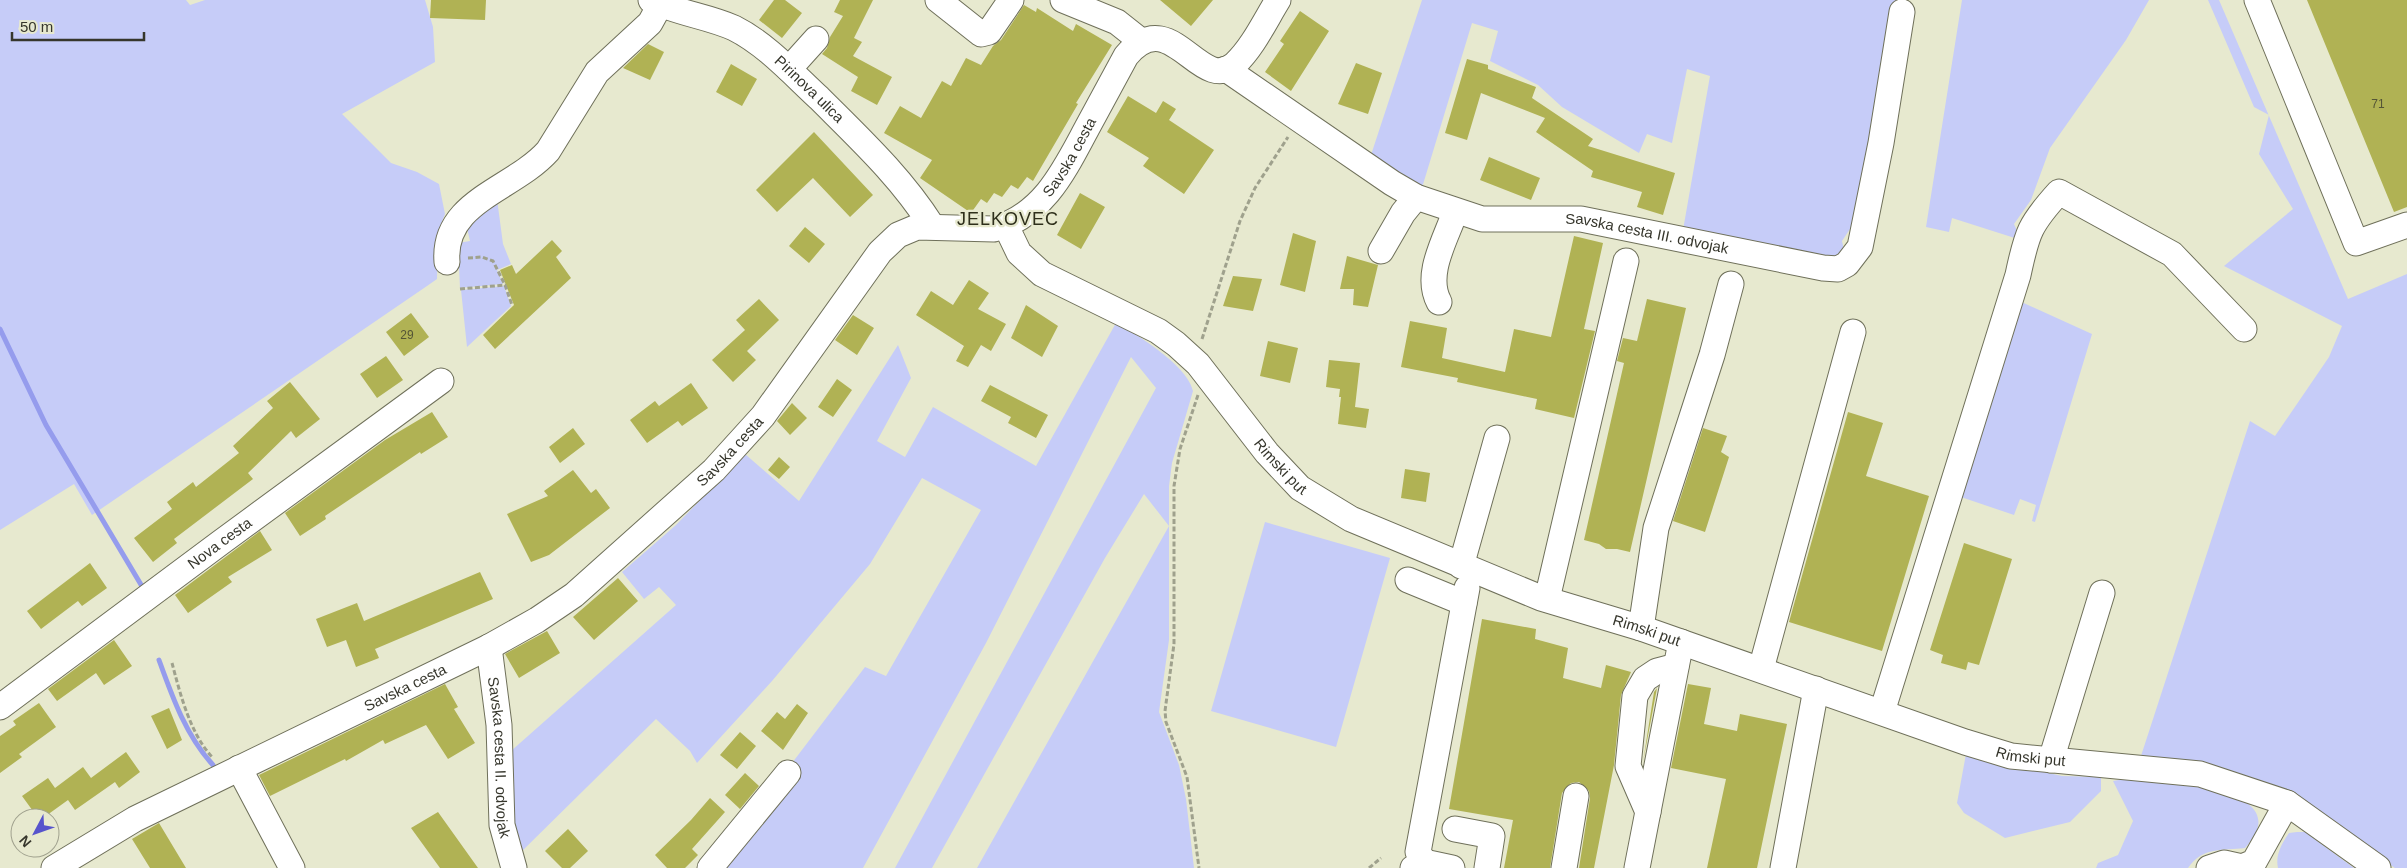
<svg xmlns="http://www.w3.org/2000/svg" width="2407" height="868" font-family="Arial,sans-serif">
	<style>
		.green { fill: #c6ccf8 }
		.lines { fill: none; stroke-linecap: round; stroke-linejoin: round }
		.stream { stroke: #959ced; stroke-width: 5 }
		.building { fill: #b0b254 }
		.minor-casing { stroke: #6f705a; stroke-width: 27 }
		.path { stroke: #9fa18d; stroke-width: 3; stroke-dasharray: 5 2.5; stroke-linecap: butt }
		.minor { stroke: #fff; stroke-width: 25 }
		.labels { text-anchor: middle; stroke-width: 4.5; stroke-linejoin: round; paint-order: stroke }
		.number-label { font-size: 12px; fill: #545536 }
		.street-label { font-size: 15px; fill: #36362c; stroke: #e7e9cf }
		.quarter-label { font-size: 18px; letter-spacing: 1px; fill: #2e2f1b; stroke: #e7e9cf }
	</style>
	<rect width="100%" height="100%" fill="#e7e9cf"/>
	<!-- green -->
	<path class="green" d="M0,0H186L190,5L205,0H425L433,27L435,62L342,114L391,163L417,172L439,184L445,214L438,232L437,279L427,286L92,515L74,484L0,530Z
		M1422,0H1896L1874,144L1852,226L1842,241L1844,250L1832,259L1683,230L1710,76L1687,69L1672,143L1647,134L1639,153L1562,107L1538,85L1490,61L1498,31L1472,23L1421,191L1370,158Z
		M1962,0H2149L2126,40L2050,148L2031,200L2014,224L2021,240L1952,218L1949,232L1926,227Z
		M2208,0H2219L2348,299L2407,274V868H2395L2327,823L2140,759L2250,421L2275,436L2329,357L2342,326L2224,266L2293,209L2259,154L2269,115L2254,107Z
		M497,199L503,244L511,264L497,270L503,284L460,288L458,243L470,241L465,219Z
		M504,286L511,306L467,347L461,290Z
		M2015,299L2092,334L2035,522L2032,521L2036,505L2020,499L2014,515L1955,495Z
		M1116,323C1137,334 1189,367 1193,391L1172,463L1169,486V640L1159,712L1179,765L1186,799L1194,868H977L1169,526L1144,494L1105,558L932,868H895L1156,388L1131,357L986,643L863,868H721L789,767L865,667L886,676L981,510L922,478L870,564L772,681L697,763L690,751L656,719L517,856L511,751L676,605L659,587L644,599L622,572L676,525L745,454L799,501L898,345L911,378L877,441L905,457L933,407L1036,466Z
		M1265,522L1390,558L1336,747L1211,711Z
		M1966,754L2062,776L2101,777V791L2070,822L2005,838L1964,813L1957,803Z
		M2125,779C2157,782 2303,785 2245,848C2223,851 2203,846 2188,868H2096L2098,863L2118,855L2133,821L2113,781Z
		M2297,832H2305L2354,868H2278C2275,855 2282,843 2289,833Z"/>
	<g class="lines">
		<!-- stream -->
		<path class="stream" d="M0,329L46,425L143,588
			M159,660C172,696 186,736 213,765"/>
	</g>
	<!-- building -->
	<path class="building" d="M431,0H486L485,20L430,18Z
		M774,0H785L802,13L782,38L759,20Z
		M840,0H873L854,38L862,42L853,56L892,77L877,105L851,91L858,77L822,54L827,48L830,37L843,16L834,12Z
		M1160,0H1213L1191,26Z
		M2307,0H2407V207L2394,212Z
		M1024,5L1036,12L1037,8L1073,31L1076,24L1112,45L1076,103L1078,104L1033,181L1027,177L1018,189L1011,185L1002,197L994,193L987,203L981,199L971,213L920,178L932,160L884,133L900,106L921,118L942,81L951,86L966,58L981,65L993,46L1001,40Z
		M1300,11L1329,31L1291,91L1265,72L1284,44L1280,41Z
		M648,44L664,52L650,80L623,68Z
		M1467,59L1488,65V69L1536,87L1532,98L1593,139L1588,146L1675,173L1663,215L1637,207L1642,192L1591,177L1593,171L1536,132L1545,118L1481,93L1467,140L1445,133Z
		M1356,63L1382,73L1368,114L1338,104Z
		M731,64L757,79L742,106L716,92Z
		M1128,96L1156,113L1163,101L1176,109L1169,120L1214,150L1184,194L1143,166L1149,158L1107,132Z
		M814,132L873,195L850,217L813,178L777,212L756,190Z
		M1489,157L1540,178L1531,200L1480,180Z
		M1080,193L1105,207L1081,249L1057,235Z
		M805,227L825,244L809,263L789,246Z
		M1293,233L1316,241L1305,292L1280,285Z
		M1574,236L1603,243L1584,329L1595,331L1574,418L1535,409L1537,399L1457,382L1458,378L1401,367L1410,321L1447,328L1442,358L1505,372L1514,329L1551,337Z
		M552,240L562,251L556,257L571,278L495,349L483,335L514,305L500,270L512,265L516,274Z
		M1347,256L1378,265L1368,307L1353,305L1354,289H1340Z
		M1233,276L1262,279L1253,311L1223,306Z
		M969,280L989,293L978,309L1006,324L991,351L981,345L968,367L956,361L964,346L916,315L931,291L953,305Z
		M759,299L779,320L747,351L756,360L733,382L712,360L745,330L736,320Z
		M1647,299L1686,308L1630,552L1617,549H1606L1599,544L1584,540L1624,363L1617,361L1623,338L1637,341Z
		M1026,305L1058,326L1042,357L1011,338Z
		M411,313L429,337L404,356L386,332Z
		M853,315L874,328L857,355L835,340Z
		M1268,341L1298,348L1290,383L1260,376Z
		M386,356L403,380L377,398L360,374Z
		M1329,360L1360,363L1355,407L1369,409L1366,428L1338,424L1341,397H1339L1340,389L1326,387Z
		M837,379L852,390L833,417L818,407Z
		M290,382L320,419L296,438L291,431L248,473L253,479L174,539L177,543L153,562L134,538L172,509L167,502L193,482L196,487L239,453L233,446L273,408L267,401Z
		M691,383L708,408L682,426L678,421L647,443L630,420L655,401L659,406Z
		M990,385L1048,415L1036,438L1008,423L1011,417L981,401Z
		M792,403L807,418L790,435L777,421Z
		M432,412L448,437L421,454L420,452L325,516L326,519L300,536L285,513L385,440Z
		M1848,412L1883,423L1866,476L1929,496L1882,651L1789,622Z
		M573,428L585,444L560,463L549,447Z
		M1703,428L1727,436L1721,452L1729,457L1705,532L1673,521Z
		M779,457L790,467L779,479L768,470Z
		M1405,469L1430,473L1426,502L1401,498Z
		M573,470L591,493L596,489L610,508L549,555L531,562L507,514L548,496L544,491Z
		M260,531L272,550L228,577L232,582L188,613L175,595Z
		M1964,543L2012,559L1979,665L1968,662L1966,670L1941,663L1943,655L1930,650Z
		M90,563L107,588L82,606L78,601L41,629L27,611Z
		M480,572L493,599L375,649L379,658L356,667L346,640L327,647L316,619L357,603L364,621Z
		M618,578L638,601L594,640L573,617Z
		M1482,619L1536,629L1535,639L1568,648L1563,678L1601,688L1606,665L1631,672L1621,695L1614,765L1594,868H1579L1590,798L1589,791L1579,782L1571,783L1562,793L1550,868H1504L1513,820L1449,809Z
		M547,631L560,653L519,678L505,654Z
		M114,640L132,666L104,685L96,673L57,701L48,689Z
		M445,684L458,707L454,709L475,743L448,759L426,725L385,744L383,740L346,761L345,759L270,796L259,775Z
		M1688,684L1711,688L1704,724L1737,731L1740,714L1787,724L1757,868H1707L1726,779L1671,768Z
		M1657,688L1643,762L1654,692Z
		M39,703L56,727L19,754L22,757L0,773V736L16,725L13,721Z
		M797,704L808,713L783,750L761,731L777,712L785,719Z
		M169,708L182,740L167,749L151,716Z
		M740,732L756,746L737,769L720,755Z
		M126,752L140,772L119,788L115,782L75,810L68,800L43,818H38L22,796L48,778L55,788L83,767L91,778Z
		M745,773L759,786L740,809L725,795Z
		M710,798L725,812L692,849L698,855L685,868H667L655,855L691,820Z
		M438,812L478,868H440L411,828Z
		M159,823L186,868H150L132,839Z
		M568,829L588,851L570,868H562L545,851Z"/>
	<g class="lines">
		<defs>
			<g id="minor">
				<path id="s1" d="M651,0C677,13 707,16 734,28C766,44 793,74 819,98C860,139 901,177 932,226"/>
				<path d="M938,0L981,34L989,32L1011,0"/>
				<path d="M1063,0L1117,22L1141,41"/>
				<path d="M2257,0L2356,243L2407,225"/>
				<path d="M789,69L816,39"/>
				<path id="s2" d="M1226,69L1392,183L1416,197L1482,219H1581L1823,268L1838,269L1847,264L1860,247L1881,143L1902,12"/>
				<path id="s3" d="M1006,226L1019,253L1042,274L1158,331L1176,344L1198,364L1267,453L1300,488L1351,519L1541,598L1641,628L1965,742L2011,756L2200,774L2287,803L2378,868"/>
				<path d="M1381,251L1403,213L1416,197"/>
				<path d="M447,262C442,201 513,190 548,151L597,72L650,23L660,5"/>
				<path d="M1439,302C1424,274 1446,239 1455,212"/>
				<path d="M1461,566L1497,438"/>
				<path d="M1408,580L1464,603"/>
				<path d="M1547,599L1626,261"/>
				<path d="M1641,628L1656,528L1712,355L1731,284"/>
				<path id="s4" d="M489,647L499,725L502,825L514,868"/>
				<path d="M1761,669L1853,332"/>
				<path id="s5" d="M0,707L220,543L441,381"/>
				<path d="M1882,712L2018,275C2027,232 2030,224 2059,192L2172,254L2244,329"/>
				<path d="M2051,760L2102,593"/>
				<path d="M239,768L292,868"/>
				<path d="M1648,812L1628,766L1635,696L1645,679L1657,671L1676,666"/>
				<path d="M1455,829L1492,836L1487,868"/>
				<path d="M1424,862L1418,852L1467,588"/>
				<path id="s6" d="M54,868L135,819L489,647L537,620L574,595L714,470L763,416L880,252L898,235L917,227L994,229C1044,215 1065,169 1087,128C1100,104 1113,80 1126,56C1171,1 1200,96 1235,64C1253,47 1265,21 1278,0"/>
				<path d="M710,868L788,773"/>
				<path d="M1413,868L1424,862L1452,868"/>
				<path d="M1564,868L1576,796"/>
				<path d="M1637,868L1681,642"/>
				<path d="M1783,868L1816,689"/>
				<path d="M2209,868L2224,863L2242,867L2254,862L2287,803"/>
			</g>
		</defs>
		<!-- minor casing -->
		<use href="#minor" class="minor-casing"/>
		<!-- path -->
		<path class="path" d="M468,258L482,257L493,261L505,285
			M460,289L505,285L512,305
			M1202,339L1240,221L1255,188L1288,137
			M1198,395L1180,449L1174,486V644L1165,711L1166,722L1187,777L1199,868
			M172,663C180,693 190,734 213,758
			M1369,868L1381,858"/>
		<!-- minor -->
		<use href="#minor" class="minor"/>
	</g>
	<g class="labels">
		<!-- number labels -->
		<g class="number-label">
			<text x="2378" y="108">71</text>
			<text x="407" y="339">29</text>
		</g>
		<!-- street labels -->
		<g class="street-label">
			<text dy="5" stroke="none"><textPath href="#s1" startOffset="185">Pirinova ulica</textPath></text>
			<text dy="5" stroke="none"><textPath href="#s6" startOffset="1280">Savska cesta</textPath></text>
			<text dy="5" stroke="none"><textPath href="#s2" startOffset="465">Savska cesta III. odvojak</textPath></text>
			<text dy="5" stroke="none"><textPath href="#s6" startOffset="800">Savska cesta</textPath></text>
			<text dy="5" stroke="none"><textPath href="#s3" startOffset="374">Rimski put</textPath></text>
			<text dy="5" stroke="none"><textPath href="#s5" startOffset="274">Nova cesta</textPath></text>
			<text dy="5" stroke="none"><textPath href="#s3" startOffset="779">Rimski put</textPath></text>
			<text dy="5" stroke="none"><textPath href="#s6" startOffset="395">Savska cesta</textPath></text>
			<text dy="5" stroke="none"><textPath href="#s3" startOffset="1184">Rimski put</textPath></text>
			<text dy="5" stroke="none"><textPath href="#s4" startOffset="111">Savska cesta II. odvojak</textPath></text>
		</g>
		<!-- quarter labels -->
		<g class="quarter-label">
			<text x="1008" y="225">JELKOVEC</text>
		</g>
	</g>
	<!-- north arrow -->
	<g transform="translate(35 833) rotate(229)"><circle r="24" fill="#e7e9cf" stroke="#a0a18e"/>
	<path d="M0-4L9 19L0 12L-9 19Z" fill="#5754cc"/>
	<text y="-8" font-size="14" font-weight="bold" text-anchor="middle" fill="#36362c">N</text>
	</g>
	<!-- scale -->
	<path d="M12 32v8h132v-8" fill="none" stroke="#36362c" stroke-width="2.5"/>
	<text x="20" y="32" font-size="15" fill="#36362c" stroke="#e7e9cf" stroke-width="4" paint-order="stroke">50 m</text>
</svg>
